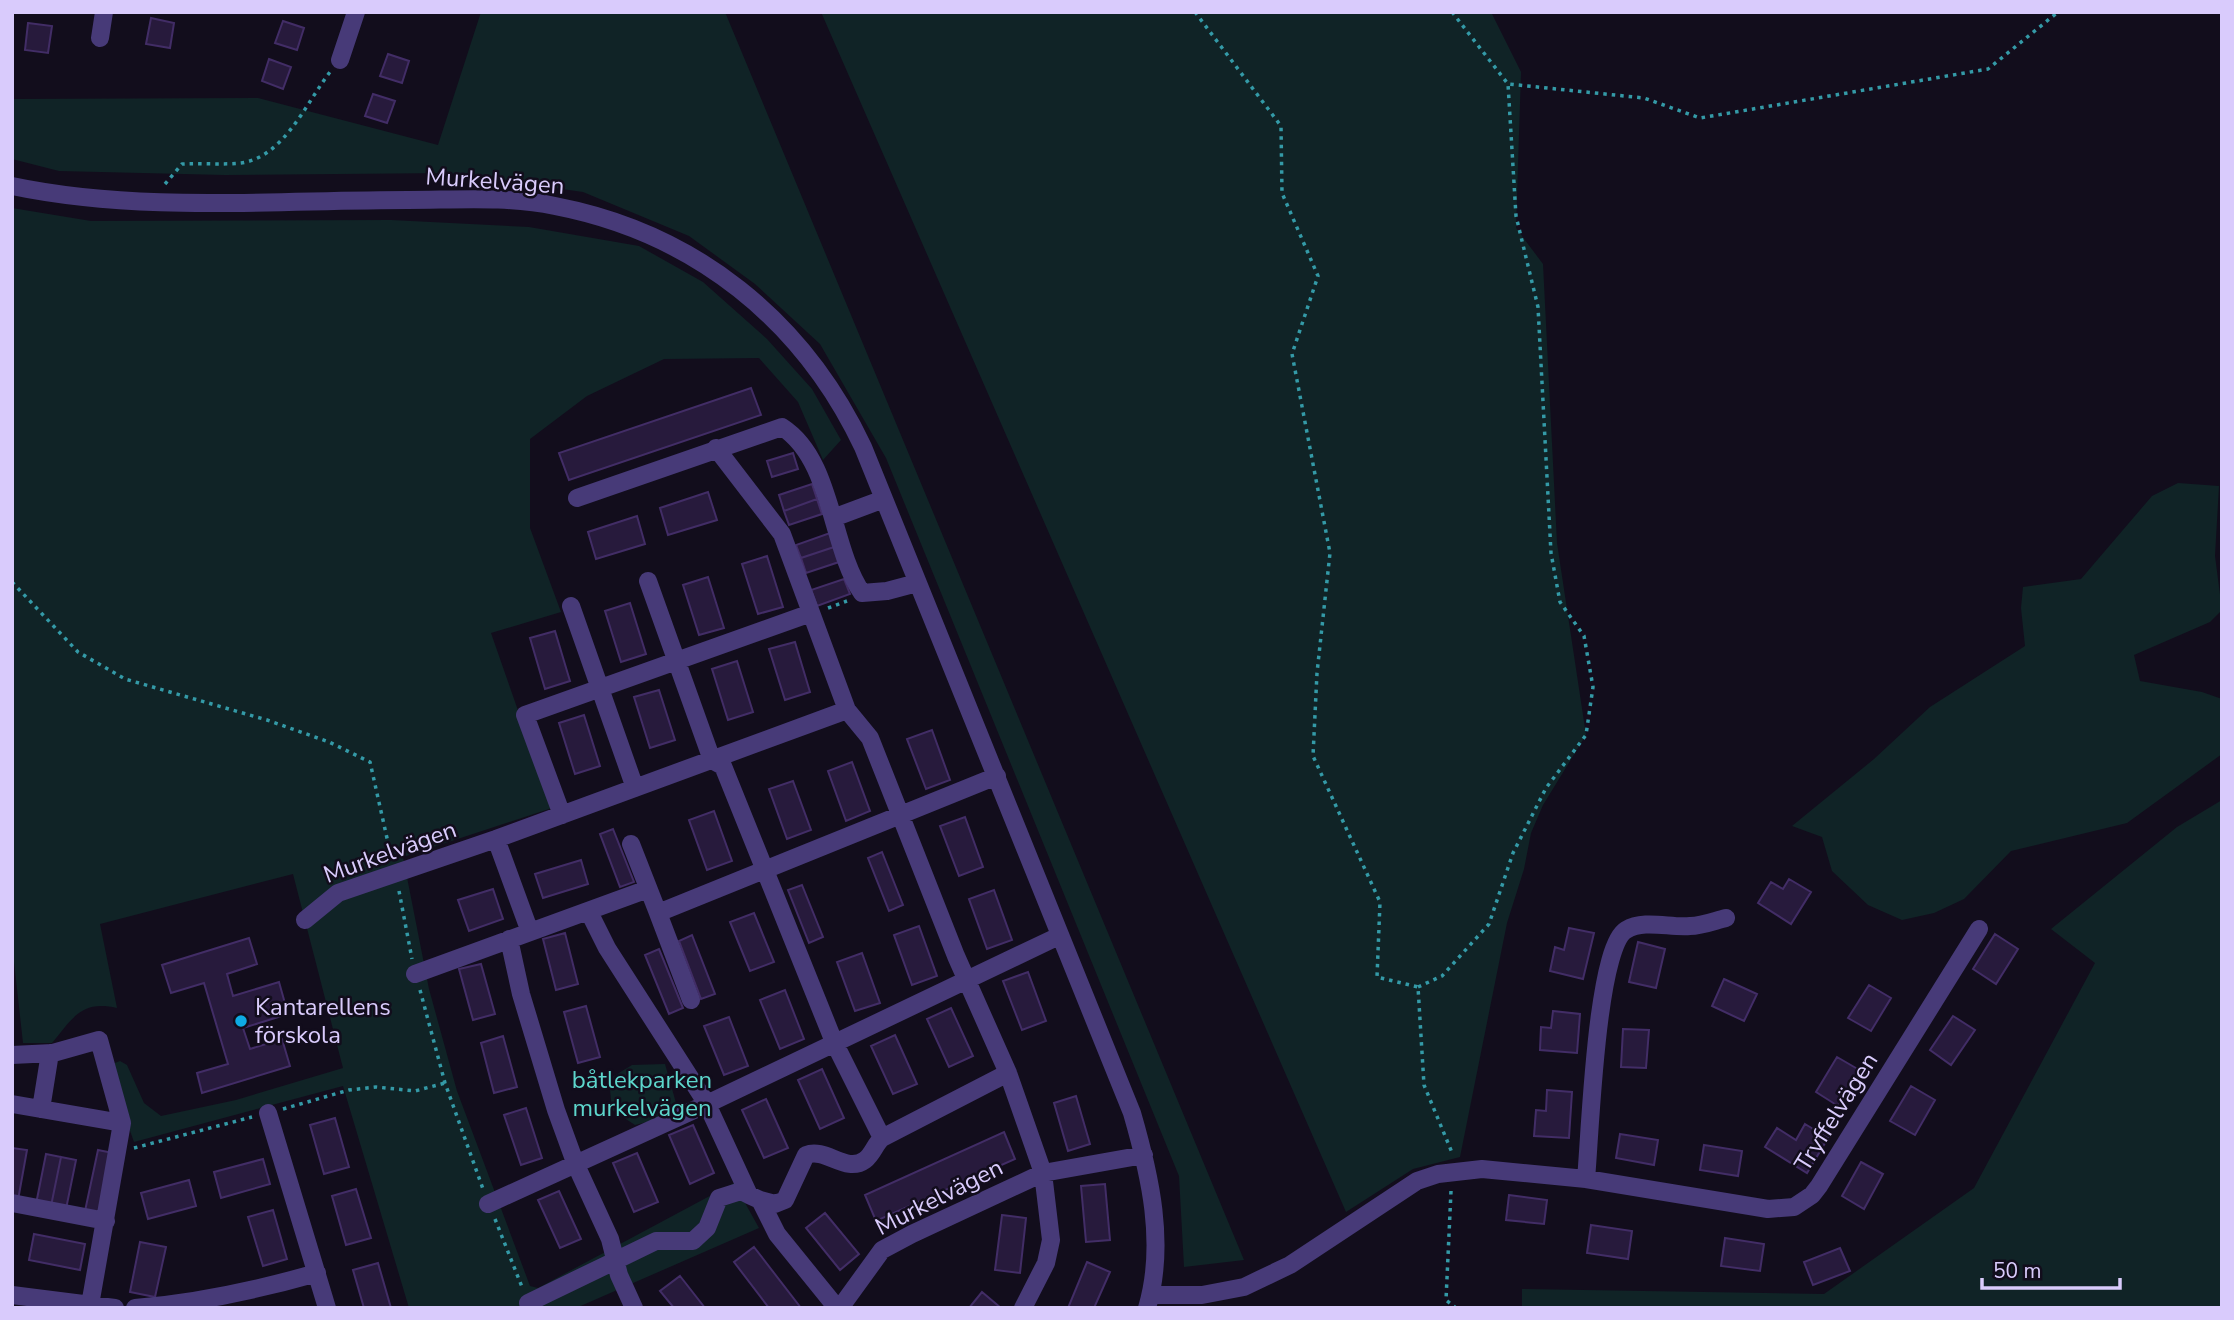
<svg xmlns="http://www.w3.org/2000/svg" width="2234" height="1320" font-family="'Nunito Sans',sans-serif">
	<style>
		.green { fill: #102326 }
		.building { fill: #271a3c; stroke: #422d66; stroke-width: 2 }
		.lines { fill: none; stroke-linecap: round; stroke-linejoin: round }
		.path { stroke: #349aa7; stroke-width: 3.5; stroke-dasharray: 3.5 5; stroke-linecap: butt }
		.street { stroke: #473a78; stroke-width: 18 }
		.poi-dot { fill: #0eabe4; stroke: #120d1c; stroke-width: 2.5 }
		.labels { text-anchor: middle; stroke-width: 5; stroke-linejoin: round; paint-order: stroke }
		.street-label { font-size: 24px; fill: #d9cbfc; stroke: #120d1c }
		.poi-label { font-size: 24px; fill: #d9cbfc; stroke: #120d1c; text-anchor: start }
		.park-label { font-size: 24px; fill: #5dd6cc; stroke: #120d1c }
	</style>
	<rect width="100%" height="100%" fill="#120d1c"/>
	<!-- green -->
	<path class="green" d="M481,12H725L1244,1260L1184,1267L1179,1176L886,458L820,344L755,284L689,236L583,192L450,173L225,175L59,171L12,159V99L258,98L438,145Z
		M821,12H1491L1521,72L1516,228L1543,264L1557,543L1586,735L1543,805L1531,833L1524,869L1507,923L1460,1157L1413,1169L1346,1212Z
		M12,208L91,221L391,220L529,227L639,246L703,282L767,339L812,389L841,440L823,460L798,402L759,358L664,359L587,396L530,439V528L561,612L491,633L552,808L403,857L429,989L457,1091L530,1286L538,1288L734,1183L759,1228L576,1308H409L343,1086L134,1142L107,1066L120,1061L127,1065L144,1103L161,1116L236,1100L343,1068L293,874L100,924L117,1008C81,1000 73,1018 52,1043H23L12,944Z
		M2178,483L2219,486L2215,556L2222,610L2210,622L2134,655L2140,681L2202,692L2222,699V754L2127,823L2011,851L1964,899L1934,913L1902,920L1868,905L1832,871L1822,837L1792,826L1874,759L1930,707L2025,646L2021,608L2023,587L2081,579L2152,496Z
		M2222,800V1308H1522V1289L1824,1294L1974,1188L2095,963L2051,929L2177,827Z
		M665,1064L676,1103L655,1120L635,1125L612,1110L609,1079L632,1065Z"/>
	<!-- building -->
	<path class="building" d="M151,18L174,23L170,48L146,44Z
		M283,21L304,28L297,50L275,43Z
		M28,23L52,26L48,53L25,50Z
		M388,54L409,61L402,83L380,76Z
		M269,59L291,67L283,89L262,81Z
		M373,94L395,101L387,123L365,116Z
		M751,388L761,415L569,480L559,453Z
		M793,453L798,469L772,477L767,461Z
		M812,484L817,499L784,511L779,495Z
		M708,492L717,520L668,535L660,508Z
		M817,499L822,514L789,525L784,511Z
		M637,516L645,544L596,559L588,532Z
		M830,533L834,547L801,558L796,545Z
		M834,547L839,562L806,573L801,558Z
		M767,556L783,607L758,614L742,564Z
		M708,577L724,628L699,635L683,585Z
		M844,579L850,594L817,606L811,590Z
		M630,603L646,654L621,662L605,611Z
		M555,631L570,681L545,689L530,638Z
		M795,642L810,692L785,700L769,649Z
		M737,661L753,712L728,720L712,669Z
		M659,690L675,740L650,748L634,697Z
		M584,715L600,766L575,774L559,723Z
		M932,730L950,780L926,789L907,739Z
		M852,762L870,811L846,821L828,771Z
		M793,781L811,830L787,839L769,789Z
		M714,811L732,861L707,870L689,820Z
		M965,817L983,867L959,876L940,826Z
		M613,829L634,882L620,887L600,834Z
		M882,852L903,905L889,911L868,858Z
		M581,860L588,884L543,898L535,874Z
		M1789,879L1811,892L1791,924L1758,903L1771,882L1783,889Z
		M802,885L823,937L809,943L788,890Z
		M493,889L503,919L469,931L458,900Z
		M994,890L1012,940L987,949L969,899Z
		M754,913L774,962L750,971L730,922Z
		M919,926L937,976L912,985L894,935Z
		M1569,928L1594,933L1583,979L1550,971L1555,947L1564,950Z
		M565,933L578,984L556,990L543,939Z
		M1995,934L2018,949L1996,984L1973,969Z
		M692,935L715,994L701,999L679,941Z
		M249,938L257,964L227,974L233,996L279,982L288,1014L243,1028L250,1049L282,1039L290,1066L202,1093L197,1073L228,1064L204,983L171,993L162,965Z
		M1638,942L1665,949L1656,988L1629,982Z
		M659,949L683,1008L669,1014L645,955Z
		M862,953L880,1003L855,1011L837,962Z
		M481,964L495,1014L473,1020L459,969Z
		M1028,972L1046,1021L1022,1030L1003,981Z
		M1724,979L1757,994L1744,1021L1712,1006Z
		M1869,985L1891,998L1871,1031L1848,1018Z
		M785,990L804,1039L780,1049L760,1000Z
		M586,1006L600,1057L578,1063L564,1012Z
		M951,1008L973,1056L949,1067L927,1019Z
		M1553,1011L1580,1014L1577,1053L1540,1050L1541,1027L1551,1028Z
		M1953,1016L1975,1030L1951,1065L1930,1050Z
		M729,1017L748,1066L724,1075L704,1026Z
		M1623,1029L1649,1030L1646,1068L1621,1067Z
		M895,1035L917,1084L893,1094L871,1046Z
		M503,1036L517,1087L494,1093L481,1043Z
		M1837,1057L1861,1071L1838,1106L1816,1092Z
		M822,1069L844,1118L820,1129L798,1080Z
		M1911,1086L1935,1100L1915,1135L1890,1121Z
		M1547,1090L1572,1092L1569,1138L1534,1136L1536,1110L1546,1111Z
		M1076,1096L1090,1144L1068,1151L1054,1103Z
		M766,1099L788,1148L764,1158L742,1110Z
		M526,1108L542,1158L521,1165L504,1115Z
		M335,1118L349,1167L324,1174L310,1125Z
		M1805,1124L1828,1138L1807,1173L1765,1147L1777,1128L1796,1140Z
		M693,1125L714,1173L690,1184L669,1135Z
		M1004,1132L1015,1159L876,1221L865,1195Z
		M1620,1134L1658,1140L1654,1165L1616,1158Z
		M1704,1145L1742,1151L1738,1176L1700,1170Z
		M12,1148L27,1150L18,1200L12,1199Z
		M98,1150L113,1153L101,1214L85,1211Z
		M637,1153L658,1202L634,1212L613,1163Z
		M46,1154L61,1157L51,1206L36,1204Z
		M61,1157L76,1160L66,1209L51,1206Z
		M263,1159L270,1184L221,1198L214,1172Z
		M1861,1162L1883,1174L1864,1209L1842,1196Z
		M189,1180L196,1206L148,1219L141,1193Z
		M1105,1184L1110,1240L1086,1242L1081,1186Z
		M356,1189L371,1238L346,1245L332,1196Z
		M559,1191L581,1239L560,1248L538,1200Z
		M1509,1195L1547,1200L1544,1224L1506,1220Z
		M273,1210L287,1259L263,1266L248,1217Z
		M825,1213L859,1254L840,1270L806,1228Z
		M1002,1215L1026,1218L1020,1273L995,1270Z
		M1591,1225L1632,1231L1628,1259L1587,1253Z
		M34,1234L85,1244L80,1270L29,1260Z
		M1725,1238L1764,1244L1760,1271L1721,1266Z
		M140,1242L166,1247L155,1297L130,1292Z
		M754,1247L801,1308H769L734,1262Z
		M1840,1248L1850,1271L1813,1285L1804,1262Z
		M1087,1262L1110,1272L1094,1308H1068Z
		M378,1263L391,1308H364L353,1270Z
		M680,1276L705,1308H674L660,1291Z
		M982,1292L1001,1308H969Z"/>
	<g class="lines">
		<!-- path -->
		<path class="path" d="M1195,12L1281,126L1282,193L1318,276L1292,354L1330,553L1317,673L1313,756L1380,902L1377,977L1418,987L1424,1085L1453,1155
			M1452,12L1508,84L1644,98L1700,118L1988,69L2058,12
			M165,184L182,164C201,163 222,165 241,163C284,157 306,103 330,72
			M12,582L78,652L125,679L267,720L329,742L370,762L391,856
			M828,608L847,601
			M399,891L412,959
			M1418,987L1442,976L1489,924L1513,853L1546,788L1586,735L1593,687L1584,636L1560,602L1551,553L1538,307L1516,216L1508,84
			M420,990L445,1083L483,1189
			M283,1109L349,1090L376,1087L415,1091L445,1083
			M134,1148L252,1117
			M1451,1191L1446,1300L1456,1308
			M495,1219L522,1287"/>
		<!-- street -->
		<path class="street" d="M100,38L104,12
			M340,60L356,12
			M12,186C141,213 277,200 408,200C456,200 508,196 555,206C695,233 803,320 863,447L1132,1113C1150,1175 1166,1244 1147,1308
			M716,448L782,534L847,710L870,738L956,956L1008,1073L1043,1173L1051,1240L1046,1263L1023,1308
			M577,498L782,427C833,460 830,546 862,593L887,591L917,583
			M833,518L884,499
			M648,581L712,760L723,766L834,1042L882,1138
			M571,606L635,788
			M562,815L525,715L811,613
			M496,839L530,932
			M631,844L658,913L997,776
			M589,912L607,948L707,1104L749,1195L760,1200L777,1234L837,1308
			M658,913L691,1000
			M305,920L338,893L496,839L847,710
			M509,939L521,994L556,1110L576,1165L610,1239L619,1275L634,1308
			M415,974L648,889
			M12,1055L53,1053L99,1040L122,1123L90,1305
			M12,1104L122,1123
			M41,1109L50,1053
			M268,1113L327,1308
			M1586,1179C1590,1138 1596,948 1626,930C1644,919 1670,928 1690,926C1702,926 1714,921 1726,918
			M760,1200L775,1204L785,1200L806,1155C826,1147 846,1174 865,1160C873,1154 875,1144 882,1138L1008,1073
			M12,1203L106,1221
			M488,1204L707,1104L1059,936
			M12,1295L115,1308
			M1151,1295H1202L1244,1287L1290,1265L1417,1181L1438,1174L1482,1169L1586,1179L1768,1209L1794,1207L1812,1195L1819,1186L1979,929
			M528,1303L656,1241H693L707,1228L719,1198L741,1191L749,1195
			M135,1308C198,1303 257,1290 317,1273
			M840,1308L882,1250L912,1234L1043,1173L1144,1155"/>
	</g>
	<!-- markers -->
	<circle class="poi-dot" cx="241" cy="1021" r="7"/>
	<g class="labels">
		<!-- street labels -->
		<g class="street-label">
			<text transform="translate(495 181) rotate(4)" y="8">Murkelvägen</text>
			<text transform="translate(390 852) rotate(-20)" y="8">Murkelvägen</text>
			<text transform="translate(1836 1112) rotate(-58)" y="8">Tryffelvägen</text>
			<text transform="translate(939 1197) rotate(-27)" y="8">Murkelvägen</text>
		</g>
		<!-- poi labels -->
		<g class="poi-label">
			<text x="255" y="1015">Kantarellens<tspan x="255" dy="28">förskola</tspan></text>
		</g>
		<!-- park labels -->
		<g class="park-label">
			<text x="642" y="1088">båtlekparken<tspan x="642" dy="28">murkelvägen</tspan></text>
		</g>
	</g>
	<!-- border -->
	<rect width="2234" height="1320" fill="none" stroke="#d9cbfc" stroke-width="28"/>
	<!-- scale -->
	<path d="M1982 1278v10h138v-10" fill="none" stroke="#d9cbfc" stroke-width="3.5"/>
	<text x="1993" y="1278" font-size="21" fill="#d9cbfc" stroke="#120d1c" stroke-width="5" paint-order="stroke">50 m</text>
</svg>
